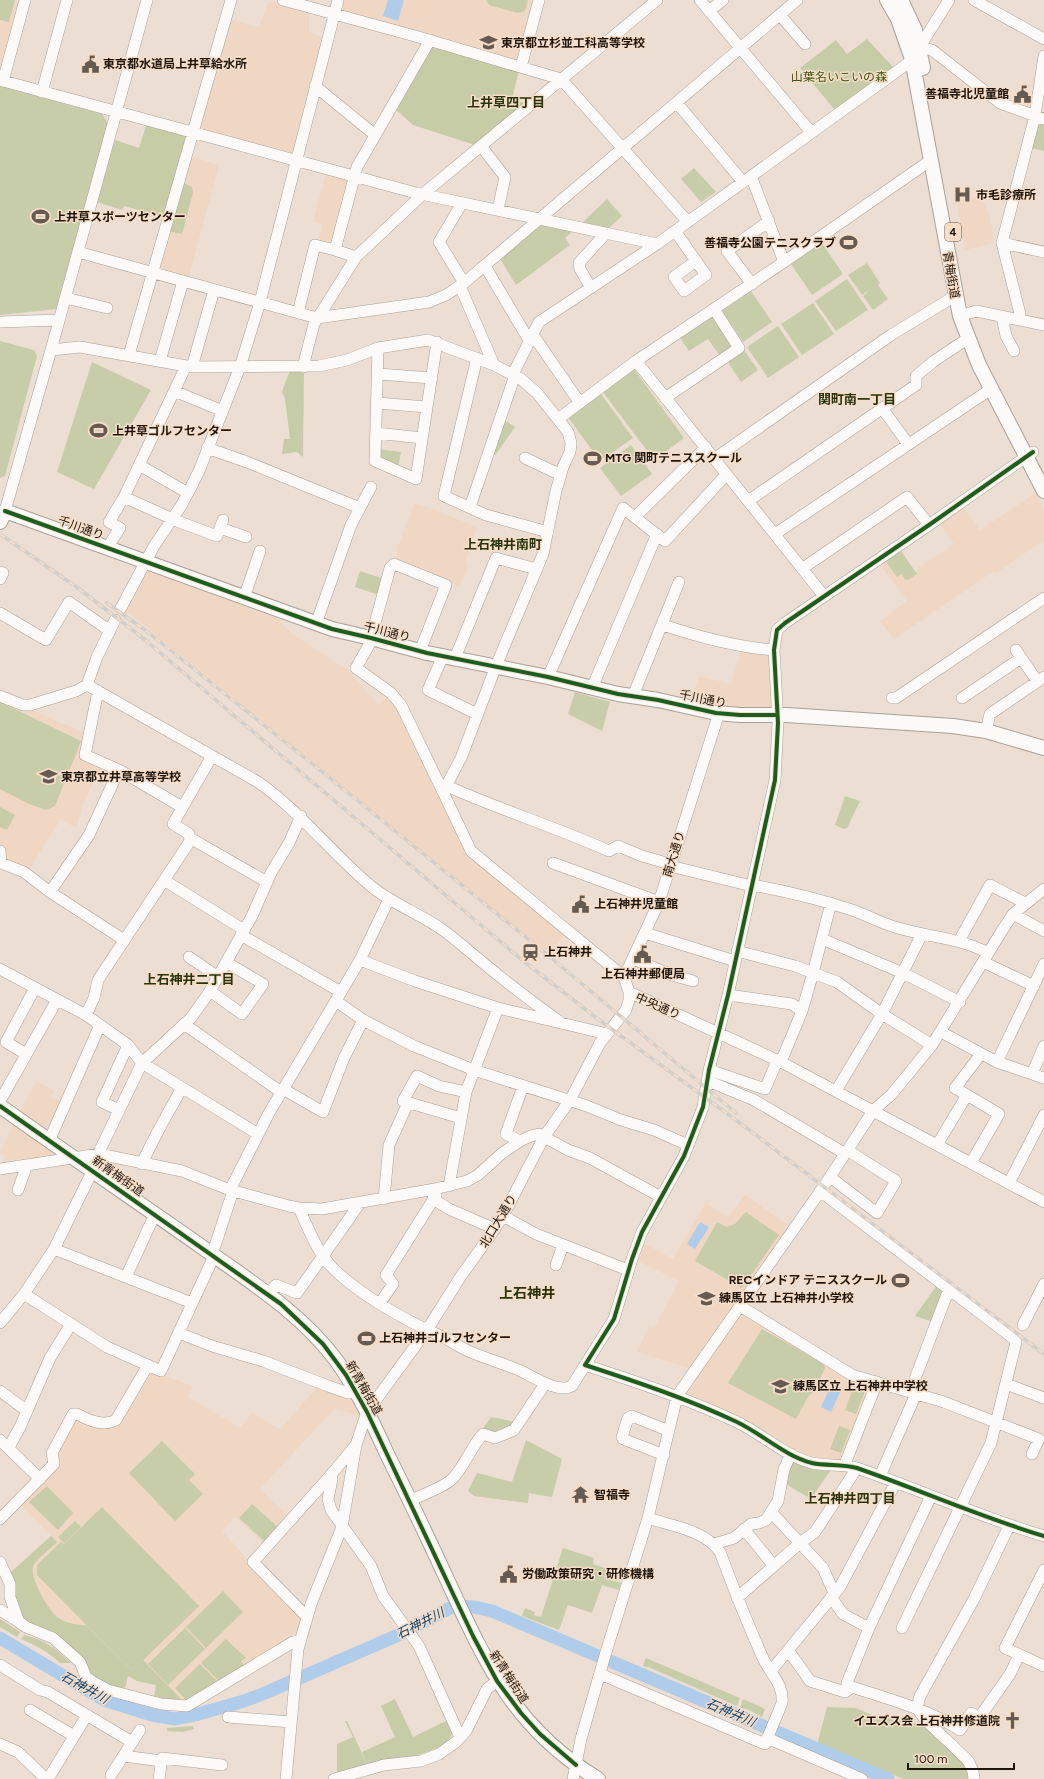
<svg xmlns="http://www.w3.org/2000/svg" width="1044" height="1779" font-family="Figtree,'Noto Sans JP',sans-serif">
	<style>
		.built { fill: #efd7c3 }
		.green { fill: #c7cca9 }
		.forest { fill: #c6cca5 }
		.water { fill: #afccea }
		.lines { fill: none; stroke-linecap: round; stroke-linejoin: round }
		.river { stroke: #afccea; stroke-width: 13 }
		.minor-casing { stroke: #aaa097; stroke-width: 12 }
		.major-casing { stroke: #aaa097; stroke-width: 16 }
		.minor { stroke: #fcfaf8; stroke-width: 11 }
		.major { stroke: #fcfaf8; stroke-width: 14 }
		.rail-casing { stroke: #d2ceca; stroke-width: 3.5 }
		.rail { stroke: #f6ddc7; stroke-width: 2; stroke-dasharray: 6; stroke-linecap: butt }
		.cycleway-casing { stroke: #f6ddc7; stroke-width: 6 }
		.cycleway { stroke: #1b5e20; stroke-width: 4 }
		.labels { text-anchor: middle; stroke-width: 3; stroke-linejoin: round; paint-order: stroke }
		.shield { fill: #f6ddc7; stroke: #5f5145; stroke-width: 1 }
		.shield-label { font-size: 11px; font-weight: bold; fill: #1e150d }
		.poi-label { font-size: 12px; font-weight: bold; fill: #1e150d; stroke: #f6ddc7; text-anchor: start }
		.park-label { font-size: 12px; fill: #415515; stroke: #f6ddc7 }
		.street-label { font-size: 12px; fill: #1e150d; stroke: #f6ddc7 }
		.neighbourhood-label { font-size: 13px; font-weight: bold; fill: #29340e; stroke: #f6ddc7 }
		.water-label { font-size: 13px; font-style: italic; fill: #124572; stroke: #f6ddc7 }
		.quarter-label { font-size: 14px; font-weight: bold; fill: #29340e; stroke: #f6ddc7 }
	</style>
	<rect width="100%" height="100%" fill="#ecded2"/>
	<!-- built -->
	<path class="built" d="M0,0H20L2,70L0,71Z
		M344,0H535L518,62L341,10Z
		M269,1L309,12V32L325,38L295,154L198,128L228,19L259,27Z
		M189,156L219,165L189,276L156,270Z
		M326,173L351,180L333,245L318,243L322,225L313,222Z
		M981,196L990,216L994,243L965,250L957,202Z
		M1036,493L1044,509V540L996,573L994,571L894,639L880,621L907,601L880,565L888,560L897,577L901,574H917L915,571L918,568L954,544L939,523L962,506L980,530Z
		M414,504L427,507L477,527L465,564L468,566L460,586L396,562L398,547Z
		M144,568L275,617L294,635L349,671L379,705L390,695L465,845L566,933L549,954L124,609Z
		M741,650L767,653L770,656L771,707L768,709L714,705L692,700L699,676L731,684Z
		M0,699L29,709L85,733L82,744L101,767L81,808L82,810L76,828L61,819L28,871L2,861L0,850Z
		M37,1081L54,1091L51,1098L64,1103L51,1132L20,1111Z
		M13,1125L52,1153L51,1158L1,1165L6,1156L0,1153Z
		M745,1195L791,1227L692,1369L637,1352L649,1327L654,1328L679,1281L636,1260L643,1243L673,1259L706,1203L728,1217Z
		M742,1311L871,1385L841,1460L815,1458L800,1453L738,1419L687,1396L686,1389Z
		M151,1370L192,1386V1389L188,1397L240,1428L252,1413L280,1429L317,1388L351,1399L359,1412L358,1415L334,1409L260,1489L289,1517L265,1544L235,1517L222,1531L301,1617L299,1632L186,1703L154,1696L156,1685L137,1681L111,1667L9,1574L51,1536L19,1503L56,1454L74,1420H76L90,1428L118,1427Z"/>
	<!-- green -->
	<path class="green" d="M0,0H15L9,22L0,20Z
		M486,0H528L525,11L518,13L489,5Z
		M0,86L102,114L108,124L56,309L0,315Z
		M1038,122L1044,124V151L1031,148Z
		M694,168L716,192L701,202L681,179Z
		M607,199L622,216L608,229L582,223Z
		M539,224L574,230L565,238L570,245L516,285L499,257Z
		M822,243L843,274L812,295L791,264Z
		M867,263L880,283L878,285L888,299L873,310L863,296L869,290L862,295L848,275Z
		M847,279L868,310L836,331L815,301Z
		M751,291L772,322L743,342L722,311Z
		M813,303L834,334L802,355L781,324Z
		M713,315L732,345L731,349L720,356L708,339L689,351L679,336Z
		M778,326L799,357L768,378L747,347Z
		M0,341L34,350L37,356L5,476L0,478Z
		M743,349L758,370L741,382L727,361Z
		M92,362L151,390L94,489L57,472Z
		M634,369L684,438L654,460L603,392Z
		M601,394L633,438L600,461L568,417Z
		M504,420L515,427L496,454L494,455L492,453Z
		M631,445L652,474L621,496L600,468Z
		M378,449L401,452L398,469L377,460Z
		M901,551L917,574L908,580L905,579L901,574L897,577L887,563L888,560Z
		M360,571L384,579L379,595L355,587Z
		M575,692L610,702L602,731L568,714Z
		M0,702L81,741L55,806L46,810L29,804L0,789Z
		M845,796L860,801L847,828L844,829L835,825Z
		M0,807L15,815L7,830L0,827Z
		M746,1212L779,1235L742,1288L695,1261L717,1222L727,1227L735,1224Z
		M937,1285L944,1290L933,1322L915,1316Z
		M762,1329L823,1363L825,1368L813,1393L809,1395L796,1419L728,1383Z
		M854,1386L865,1391L856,1414L845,1410Z
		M491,1417L516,1422L500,1435L481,1431Z
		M839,1426L850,1430L841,1453L830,1449Z
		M526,1440L562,1459L552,1497L529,1493L528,1503L474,1496L468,1491L477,1473L512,1482Z
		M162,1441L195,1474L189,1480L203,1494L175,1521L129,1473Z
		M792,1458L832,1468L811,1499L784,1483Z
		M47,1486L73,1513L58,1530L29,1502Z
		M252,1504L278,1527L265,1542L239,1518Z
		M102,1507L199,1606L132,1671L37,1575V1565L61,1542L64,1544Z
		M75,1521L81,1527L64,1543L58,1537Z
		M563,1548L594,1558L593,1564L607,1569L604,1577L621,1583L619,1590L602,1585L592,1613L568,1605L559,1630L522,1616L525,1608L535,1612L534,1615L541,1617Z
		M223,1591L243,1612L206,1648L186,1627Z
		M0,1619L20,1632L17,1637L0,1627Z
		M185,1628L205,1649L168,1685L148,1664Z
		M24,1635C47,1641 53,1647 71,1663H60C49,1652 35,1645 21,1639Z
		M226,1639L246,1658L241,1661L244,1665L218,1680L201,1663Z
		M646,1658L740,1698L737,1706L651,1668L643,1666Z
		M200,1664L217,1681L186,1700L175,1688Z
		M743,1699L765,1709L762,1717L747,1709L740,1708Z
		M827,1707L856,1708L872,1715L929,1725L966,1765L970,1779H903L817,1745Z
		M345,1721H347L367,1764L337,1773V1744L353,1737Z
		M193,1726L194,1729L183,1732L167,1731V1728Z"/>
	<!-- forest -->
	<path class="forest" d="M867,39L895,69L835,110L800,68L836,40L847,54Z
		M432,44L519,70L512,99L524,103L475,145L413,125L393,107Z
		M147,123L186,133L189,138L164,217L124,206L122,210L97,202L115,140L139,148Z
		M181,182L192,187L193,193L182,234L168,231Z
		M290,370L304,371L303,457L297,452L282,454L284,439H290L285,398L282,392Z
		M51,1536L57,1542C51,1548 35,1560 33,1567C30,1579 48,1609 57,1617C65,1623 76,1625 86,1625L132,1671L143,1660L180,1698L181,1702L154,1696L156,1685L137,1681L128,1676L125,1688L123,1687L122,1690L93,1679L85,1663L24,1624L15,1600L9,1574Z
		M436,1693L453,1731C449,1755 386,1761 367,1764L362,1752L395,1737L381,1706L395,1699L413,1737L446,1721L434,1694Z"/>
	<!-- water -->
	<path class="water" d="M388,0H404L398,21L383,16Z
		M700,1222L709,1227L695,1249L687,1244Z
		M832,1384L842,1388L831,1412L821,1407Z"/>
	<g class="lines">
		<!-- river -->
		<path class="river" d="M0,1638L104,1700L152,1715L175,1719L195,1715L244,1701L265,1693L403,1633L454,1606L474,1607L492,1611L888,1779"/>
		<defs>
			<path id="minor" d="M283,0L415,36L561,79L688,222
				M700,0L811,132
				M974,0L1044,39
				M709,11L723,0
				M780,15L805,44
				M920,47L932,50L1000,103L1044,119
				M521,67L539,0
				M0,80L416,193L657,244L907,64L912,59L949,0
				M3,81L25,0
				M315,86L375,135
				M42,92L67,0
				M677,103L743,182
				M481,146L505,177L498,210
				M751,176L784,262
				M462,203L439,242L464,283
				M675,231L706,275L684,291L674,277L696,261
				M1002,243L1044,252
				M335,250L356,257
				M78,252L317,318L429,302L446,295L464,283L797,0
				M485,266L530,342
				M752,284L727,251L769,221
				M460,286L494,365
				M591,288L580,269L579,263L606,233
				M66,298L107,308
				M298,313L315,245L335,250L357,167L430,40
				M960,316L976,311L1044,325
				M1002,317L1006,336L1014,351
				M1020,320V314L1002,243L1035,116L1044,56
				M0,322L59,320
				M533,335L580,403
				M378,348L375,461L416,479L437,342
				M51,350L80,347L192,367L319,366L347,360L378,348L428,340L494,365L521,379L537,393L568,432L571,443L570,452L563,467L556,491L543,554L496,666L461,758L443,792L471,851L624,977
				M129,355L231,0
				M477,358L444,496L486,515L548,532
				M160,361L183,281
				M636,361L824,596
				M192,367L214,290
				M303,367L314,324L356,257L423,194L657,0
				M378,374L432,378
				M513,374L539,322L657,244
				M174,391L223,411
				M665,398L739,348L714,309
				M377,403L427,407
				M882,408L908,444
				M558,419L636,361L784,262L931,160
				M376,433L422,438
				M207,448L247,462L360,508
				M1033,452L929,525L785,623L777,630L774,650L778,723L775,780L728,995L709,1070L703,1107L684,1156L642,1232L632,1259L614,1319L585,1365C637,1382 688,1399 737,1422C762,1434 785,1456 812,1463C826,1466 842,1464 857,1468C920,1490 980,1517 1044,1536
				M525,458L561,475
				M714,459L891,335L955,296
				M139,465L188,493
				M124,497L177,521L217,536L223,520
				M748,501L916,385V376L934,361L967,339
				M470,507L515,375
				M5,511L51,350L147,0
				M635,517L706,447
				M220,528L246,537
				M775,534L991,389
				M107,548L120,528L109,522L124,497L186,366
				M803,568L907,497L929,525
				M0,572L3,573L0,579
				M244,598L260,551
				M121,608L154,546L181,506L188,493L199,471L240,367L260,302L338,0
				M0,613L46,640L69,602L110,631
				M316,624L351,525L371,487
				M663,625C699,637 736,647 774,650
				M371,638L390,568L394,564L446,585L420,651
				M369,645L356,668L391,693L401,705L443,792
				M1016,650L1037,681
				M443,656L428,690L477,714
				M455,658L496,558L536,569
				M548,677L623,508L665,541L726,475
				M87,685L258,782C301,812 332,854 372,887C393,904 418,913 440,928C456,939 472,954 487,966C511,986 535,1004 560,1022
				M592,688L657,534
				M98,691L85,755L119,770L182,807
				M0,696L23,705H30L76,691L87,685L97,657L115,620
				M633,696L679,582
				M892,698H896L1044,598
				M962,698L1021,658
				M986,731L990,714L1044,677
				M447,786C500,810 556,827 609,851L618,846L642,856L670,864
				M190,838L267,882
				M0,851L1,863L24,872L50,892L124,940
				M553,863L659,902
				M670,866L752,886
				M164,880L244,930
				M752,885C786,891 819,899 852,910C867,915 880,923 895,927C926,937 959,937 988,953
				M50,892L89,835L119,770
				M1013,914L1044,931
				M645,933L735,961
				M241,935L341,992
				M822,939L903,973L960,1002
				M959,941L990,885L1025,903
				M737,951L795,966L837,982L882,1014L932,1045
				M189,957L218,977
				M633,959L672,975L693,981
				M360,960L415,981L498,1008L607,1034
				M983,962L1034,986
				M0,969L86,1015L128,1045L142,1063L258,1134
				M210,991L242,1014L263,984L226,962
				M629,992L781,1062L1044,1202
				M728,995L792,1004L802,1011
				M336,1001L363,1020L414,1046L474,1070L587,1106L621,1120L654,1130L688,1145
				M86,1015L94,998L98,980L190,841L189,834L173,824L212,756
				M184,1024L281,1092
				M941,1032L997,1062L1044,1078
				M26,1054L6,1042L35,988
				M781,1062L802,1011L813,973L831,903
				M997,1062L1044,964
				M709,1070L765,1089L777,1061
				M1032,1074L1044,1046
				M708,1081L754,1100L844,1153
				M283,1089L323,1112L344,1058L363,1020
				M836,1091L882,1014L922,934
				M967,1095L999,1114L971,1163
				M0,1101L57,1000
				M119,1110L102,1102L128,1045
				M461,1118L403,1101L417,1076L439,1086L466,1092
				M49,1141L100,1025
				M520,1141L506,1134L523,1086
				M937,1145L967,1095L955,1088L981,1054
				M99,1154L100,1150L142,1063L191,1018L210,991L252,916L271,873L289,843L301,816
				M142,1164C153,1138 168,1113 182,1088
				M0,1169L99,1154L182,1171L230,1190L289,1206L299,1208L322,1209L435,1189L467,1181L478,1175L501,1154L520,1141L531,1136L539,1134L568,1150L590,1158L661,1197
				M830,1177L877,1213L896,1181L847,1150
				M1009,1183L1044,1115
				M449,1186L466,1092L498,1008
				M18,1190L27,1165
				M230,1190L269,1113L360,960L389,899
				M820,1191L1013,1338L1016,1342L991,1443L902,1628
				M384,1199L389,1145L408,1103
				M433,1199L449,1209L495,1229
				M299,1208C310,1233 319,1257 340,1275C364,1296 401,1318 430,1331C445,1337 458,1347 473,1353C488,1359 504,1364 519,1370C532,1376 558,1394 572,1386L585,1365
				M503,1216L536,1234L628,1270
				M54,1249L192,1303
				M212,1255L233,1191
				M556,1265L563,1245
				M126,1277L155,1214
				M24,1294L107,1347L161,1371L214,1256
				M268,1294L276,1285L297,1293L360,1203
				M380,1303L393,1284L386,1275L436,1195L435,1189
				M740,1306L852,1375L944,1402L1039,1439L1032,1454
				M0,1323L24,1294L54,1249L93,1170
				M1023,1325L1044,1284
				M179,1333L212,1346L263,1361L328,1386L348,1393L357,1392
				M1006,1384L1044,1398
				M0,1391L27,1411
				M910,1392L949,1289
				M0,1440L40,1479
				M355,1446L330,1476L332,1479L328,1499L331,1510L371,1566L383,1596L419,1646L460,1737
				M9,1447L20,1427L50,1358L71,1324
				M664,1455L623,1439L622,1437L628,1418L632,1416L669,1431
				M845,1464L877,1382
				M880,1476L916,1394
				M410,1501C421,1495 442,1488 451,1480C465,1467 470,1448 483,1434L495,1438L514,1430L545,1384
				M772,1513L823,1568L834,1593
				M0,1519L54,1464L52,1453L73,1414H77C88,1420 103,1427 116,1420L148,1365
				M744,1529L774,1566
				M714,1544L734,1538L751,1524L759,1523L766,1520L778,1501L784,1469L791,1454
				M0,1562L10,1584V1597L19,1622L26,1627L53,1638L80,1662L86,1677L93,1682L108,1690L161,1704L187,1706L293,1642L301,1640
				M1044,1570L1005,1648L1044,1666
				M831,1597L843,1614L869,1628
				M737,1598L800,1543L815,1532L857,1468
				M0,1610L19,1622
				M307,1617L253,1562L330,1476
				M788,1650L810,1681L845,1692L852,1687C888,1699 927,1709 960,1730L971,1713L979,1718L1010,1674L1019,1655
				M0,1665L40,1690L48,1692L132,1742
				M771,1671L840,1587L896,1482
				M600,1674L765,1744L782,1703C784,1683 769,1673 762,1656C747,1622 733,1587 720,1552C705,1530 672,1526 648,1518
				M848,1690L847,1683L869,1628L931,1496
				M30,1710L74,1736
				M228,1717L291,1722
				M767,1738L862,1779
				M0,1744L18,1752L46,1779
				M123,1756L162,1761
				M111,1775L140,1730
				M48,1779L87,1715
				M159,1779L162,1758L222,1765
				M286,1779L298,1649L311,1604L342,1527L356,1445L367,1412L427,1330L461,1276L489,1237L503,1216L544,1137L570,1100L600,1043L626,1010L629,1000V992L624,977L659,902L719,713
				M334,1779L384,1765L421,1761L439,1754L456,1742L466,1731L487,1689L497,1681
				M573,1779L581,1739L606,1652L648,1518L677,1396L824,1186L873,1111L892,1094L932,1045L1003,929L1013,914L1044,889
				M974,1779L973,1771L969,1762C959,1750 921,1719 918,1709C917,1705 919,1700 920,1696L974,1599L1009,1526"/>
			<path id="major" d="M887,0L898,19L912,59L960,316L979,365L1044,491
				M901,0L915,30L923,68
				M0,522L5,511L332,629L371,638L427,653L548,677L618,694L658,700L716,713L740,715H787L953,726L986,731L1044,748
				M0,1106C67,1154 135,1200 202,1247C249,1281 300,1312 336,1360C357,1389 372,1421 387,1454C407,1494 426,1534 445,1575C485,1661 513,1728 598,1779"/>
		</defs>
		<!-- minor casing -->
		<use href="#minor" class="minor-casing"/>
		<!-- major casing -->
		<use href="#major" class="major-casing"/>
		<!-- minor -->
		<use href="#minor" class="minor"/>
		<!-- major -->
		<use href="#major" class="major"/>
		<defs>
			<path id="rail" d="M0,534L78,588L144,639L522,960L594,1016L744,1126L1044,1354
				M107,603L149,633L315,766L538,947L736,1113"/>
		</defs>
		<!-- rail casing -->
		<use href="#rail" class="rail-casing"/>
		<!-- rail -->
		<use href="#rail" class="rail"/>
		<defs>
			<path id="cycleway" d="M1033,452L929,525L785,623L777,630L774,650L778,723L775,780L728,995L709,1070L703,1107L684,1156L642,1232L632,1259L614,1319L585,1365C637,1382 688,1399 737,1422C762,1434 785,1456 812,1463C826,1466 842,1464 857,1468C920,1490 980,1517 1044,1536
				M5,511L332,629L371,638L427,653L548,677L618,694L658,700L716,713L740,715H777
				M0,1106L281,1304L323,1344L346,1375L367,1412L473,1636L497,1681L521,1713L540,1734L576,1765"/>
		</defs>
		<!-- cycleway casing -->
		<use href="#cycleway" class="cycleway-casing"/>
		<!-- cycleway -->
		<use href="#cycleway" class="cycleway"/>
	</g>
	<!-- icons -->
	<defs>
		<symbol id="school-bare" viewBox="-9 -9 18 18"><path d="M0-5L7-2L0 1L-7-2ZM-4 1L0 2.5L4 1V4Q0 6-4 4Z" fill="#665b52" stroke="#f6ddc7" stroke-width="2.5" paint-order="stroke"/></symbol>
		<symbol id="civic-bare" viewBox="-9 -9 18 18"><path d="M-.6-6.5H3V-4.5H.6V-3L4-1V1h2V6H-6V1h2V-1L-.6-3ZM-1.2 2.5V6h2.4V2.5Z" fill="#665b52" stroke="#f6ddc7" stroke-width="2.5" paint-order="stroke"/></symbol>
		<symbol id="hospital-bare" viewBox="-9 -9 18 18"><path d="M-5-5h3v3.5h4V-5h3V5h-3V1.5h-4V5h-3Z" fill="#665b52" stroke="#f6ddc7" stroke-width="2.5" paint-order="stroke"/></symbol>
		<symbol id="stadium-bare" viewBox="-9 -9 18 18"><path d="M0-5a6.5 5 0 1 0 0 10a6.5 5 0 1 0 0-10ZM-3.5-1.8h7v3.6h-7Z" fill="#665b52" stroke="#f6ddc7" stroke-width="2.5" paint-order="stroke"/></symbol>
		<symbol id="station-bare" viewBox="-9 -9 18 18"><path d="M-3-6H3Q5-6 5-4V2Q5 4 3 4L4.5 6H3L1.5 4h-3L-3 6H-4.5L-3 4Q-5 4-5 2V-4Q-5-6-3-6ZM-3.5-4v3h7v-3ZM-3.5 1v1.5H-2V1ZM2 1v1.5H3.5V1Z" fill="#665b52" stroke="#f6ddc7" stroke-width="2.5" paint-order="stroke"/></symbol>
		<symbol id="temple-bare" viewBox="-9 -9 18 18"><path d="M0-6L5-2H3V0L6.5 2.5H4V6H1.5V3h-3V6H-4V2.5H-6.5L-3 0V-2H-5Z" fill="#665b52" stroke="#f6ddc7" stroke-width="2.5" paint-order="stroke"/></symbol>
		<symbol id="church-bare" viewBox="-9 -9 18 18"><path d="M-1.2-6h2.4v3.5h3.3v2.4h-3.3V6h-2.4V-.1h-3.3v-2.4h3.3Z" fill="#665b52" stroke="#f6ddc7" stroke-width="2.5" paint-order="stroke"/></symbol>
	</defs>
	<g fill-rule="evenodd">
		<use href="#school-bare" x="476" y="30" width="25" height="25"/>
		<use href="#civic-bare" x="78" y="52" width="25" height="25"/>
		<use href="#civic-bare" x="1010" y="82" width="25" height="25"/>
		<use href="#hospital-bare" x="950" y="182" width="25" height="25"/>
		<use href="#stadium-bare" x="28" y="204" width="25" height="25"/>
		<use href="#stadium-bare" x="836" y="230" width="25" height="25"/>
		<use href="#stadium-bare" x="86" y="418" width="25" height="25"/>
		<use href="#stadium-bare" x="580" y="446" width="25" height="25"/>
		<use href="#school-bare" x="36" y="764" width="25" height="25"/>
		<use href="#civic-bare" x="568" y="892" width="25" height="25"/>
		<use href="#station-bare" x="518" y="940" width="25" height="25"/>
		<use href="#civic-bare" x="630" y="942" width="25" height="25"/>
		<use href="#stadium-bare" x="888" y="1268" width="25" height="25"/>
		<use href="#school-bare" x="694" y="1286" width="25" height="25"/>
		<use href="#stadium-bare" x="354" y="1326" width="25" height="25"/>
		<use href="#school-bare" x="768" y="1374" width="25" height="25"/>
		<use href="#temple-bare" x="568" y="1482" width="25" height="25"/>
		<use href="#civic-bare" x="496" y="1562" width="25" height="25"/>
		<use href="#church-bare" x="1000" y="1708" width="25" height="25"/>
	</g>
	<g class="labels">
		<!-- shield labels -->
		<rect class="shield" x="945" y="223" width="16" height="18" rx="3"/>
		<g class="shield-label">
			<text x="953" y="236">4</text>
		</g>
		<!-- poi labels -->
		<g class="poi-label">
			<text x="501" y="47">東京都立杉並工科高等学校</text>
			<text x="103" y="68">東京都水道局上井草給水所</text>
			<text x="1009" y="98" text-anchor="end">善福寺北児童館</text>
			<text x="976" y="199">市毛診療所</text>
			<text x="54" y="221">上井草スポーツセンター</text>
			<text x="836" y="247" text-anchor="end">善福寺公園テニスクラブ</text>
			<text x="112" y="435">上井草ゴルフセンター</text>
			<text x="605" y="462">MTG 関町テニススクール</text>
			<text x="61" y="781">東京都立井草高等学校</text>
			<text x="594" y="908">上石神井児童館</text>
			<text x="544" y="956">上石神井</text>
			<text x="643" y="978" text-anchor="middle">上石神井郵便局</text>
			<text x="887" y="1284" text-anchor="end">RECインドア テニススクール</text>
			<text x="719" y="1302">練馬区立 上石神井小学校</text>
			<text x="379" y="1342">上石神井ゴルフセンター</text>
			<text x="793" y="1390">練馬区立 上石神井中学校</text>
			<text x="594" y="1499">智福寺</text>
			<text x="522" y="1578">労働政策研究・研修機構</text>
			<text x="1000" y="1725" text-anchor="end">イエズス会 上石神井修道院</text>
		</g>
		<!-- park labels -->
		<g class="park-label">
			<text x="839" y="81">山葉名いこいの森</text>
		</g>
		<!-- street labels -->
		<g class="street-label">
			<text transform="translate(951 275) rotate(80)" y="4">青梅街道</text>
			<text transform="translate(81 528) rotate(20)" y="4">千川通り</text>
			<text transform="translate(387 632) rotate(14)" y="4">千川通り</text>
			<text transform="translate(703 699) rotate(11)" y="4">千川通り</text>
			<text transform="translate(674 854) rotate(-73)" y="4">南大通り</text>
			<text transform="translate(658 1006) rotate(24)" y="4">中央通り</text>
			<text transform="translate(118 1176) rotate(35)" y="4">新青梅街道</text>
			<text transform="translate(498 1221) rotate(-59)" y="4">北口大通り</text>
			<text transform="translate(364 1388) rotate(60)" y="4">新青梅街道</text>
			<text transform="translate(509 1677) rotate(57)" y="4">新青梅街道</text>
		</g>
		<!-- neighbourhood labels -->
		<g class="neighbourhood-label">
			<text x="506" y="107">上井草四丁目</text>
			<text x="857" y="404">関町南一丁目</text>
			<text x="503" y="549">上石神井南町</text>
			<text x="189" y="984">上石神井二丁目</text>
			<text x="850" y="1503">上石神井四丁目</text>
		</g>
		<!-- water labels -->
		<g class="water-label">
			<text transform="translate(420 1623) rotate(-27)" y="5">石神井川</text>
			<text transform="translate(85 1687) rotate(29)" y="5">石神井川</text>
			<text transform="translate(731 1712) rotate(23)" y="5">石神井川</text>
		</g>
		<!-- quarter labels -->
		<g class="quarter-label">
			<text x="527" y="1298">上石神井</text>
		</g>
	</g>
	<!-- scale -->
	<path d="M908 1763v6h106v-6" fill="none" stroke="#1e150d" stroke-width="2"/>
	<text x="914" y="1763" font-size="12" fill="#1e150d" stroke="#f6ddc7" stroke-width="3" paint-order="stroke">100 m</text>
</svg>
